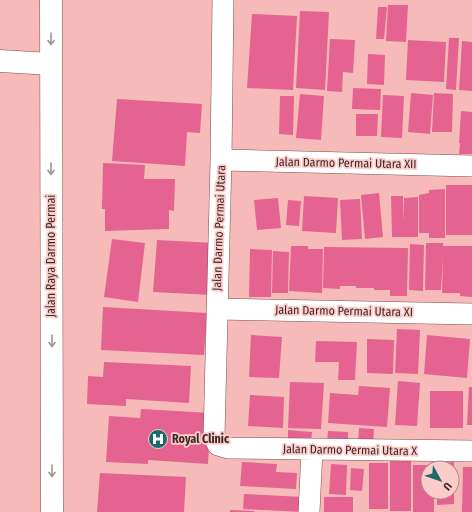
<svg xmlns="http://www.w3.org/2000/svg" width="472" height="512" font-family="'Fira Sans Condensed',sans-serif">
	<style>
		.building { fill: #e56390 }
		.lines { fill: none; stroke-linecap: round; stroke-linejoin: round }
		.minor-casing { stroke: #7e4c4b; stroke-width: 22 }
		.tertiary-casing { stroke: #7e4c4b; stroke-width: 23 }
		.minor { stroke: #fff; stroke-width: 21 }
		.tertiary { stroke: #fff; stroke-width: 22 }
		.oneway { stroke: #9f9494 }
		.labels { text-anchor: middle; stroke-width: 3.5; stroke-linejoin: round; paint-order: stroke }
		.street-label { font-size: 12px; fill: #3f2928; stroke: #fcccca }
		.poi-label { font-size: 12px; font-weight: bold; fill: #3f2928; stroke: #fcccca; text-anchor: start }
	</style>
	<rect width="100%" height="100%" fill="#f6bbb9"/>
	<!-- building -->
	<path class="building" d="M388,5H408L406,42L386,41Z
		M378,7H387L384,39H376Z
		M300,11L329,12L325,90L296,88Z
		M252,14L297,16L293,90L247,88Z
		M449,38H459L456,90L446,89Z
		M330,39L355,40L353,73L343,72L342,92L327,91Z
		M408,40L446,42L444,82L406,80Z
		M462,41L472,42V91L459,90Z
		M368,54L385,55L384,85L367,84Z
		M353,88L381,89L380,110L352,109Z
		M411,93L433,95L430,134L408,132Z
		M434,93L453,94L452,132H432Z
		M300,94L324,96L321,140L296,138Z
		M383,95L404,96L402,138L381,137Z
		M280,96H294L293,135L279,134Z
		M117,99L202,104L200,133L187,132L185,166L112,161Z
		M461,111L472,112V154H459L460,143H459Z
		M356,114H378L377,136H356Z
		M103,163L145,165L144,179H175L174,211L169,210V229L105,231V209H102Z
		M446,185H472V235H446Z
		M445,189V238H429V233H419V195L429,193V190Z
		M379,193L383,237L365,239L361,195Z
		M304,196L338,198L336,233L302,231Z
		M391,196H403V223L404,198L418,197V237H392Z
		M278,198L281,228L257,230L254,200Z
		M360,199L362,239L342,240L340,200Z
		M288,200L301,201L299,226L286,225Z
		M112,239L145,243L138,302L104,297Z
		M157,240L215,243L211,295L153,292Z
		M426,243H443V246H472V297L460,296V293H442L443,257L441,290H425Z
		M410,244L424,245L423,291L409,290Z
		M291,246H308V249H323L322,293L289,291Z
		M324,247L408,248L407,296H390V290H374V288H356V286H340V289L323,288Z
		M250,249L272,250L271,297H249Z
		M273,251L289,252L288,293H272Z
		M103,307L207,313L204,355L101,350Z
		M397,329L420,330L418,374L395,373Z
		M251,335L282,337L279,378L249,377Z
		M427,335L470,339L467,378L424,374Z
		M367,339L394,340L393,374L367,373Z
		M316,341L357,342L355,380H338L339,362H315Z
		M104,362L191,366L189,403L126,399V406L87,404L88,376L103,377Z
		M398,381L420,383L417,426L395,425Z
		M290,382L324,383L321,429L288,428Z
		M359,386L390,388L387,427L328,423L330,393L358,395Z
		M469,387H472V425H467Z
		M430,391H463V428H430Z
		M250,395L284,397L283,428L248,426Z
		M141,409L211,413L208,464L148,460V464L106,462L109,416L140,418Z
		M359,428L374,429L373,445L358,444Z
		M288,430L312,432L311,444L288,443Z
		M328,431L348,432V443H327Z
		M390,458H411V511H390Z
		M242,462L277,464L276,472L297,473L296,489L240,486Z
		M454,462V504L437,505V492H452V468H438V463Z
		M369,463H388V509H369Z
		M331,464L347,465L346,495L329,494Z
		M413,465H434V468H428V492H434V512H413Z
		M463,467H472V512H462Z
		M351,468L364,469L362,491L350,490Z
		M100,473L186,477L184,512H97Z
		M244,494L303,497L302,512L243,509Z
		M324,497H353V512H324Z
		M230,510L254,511V512H230Z"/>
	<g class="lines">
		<defs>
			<path id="minor" d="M223,0L221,160L214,437L218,445L228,448L472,451
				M221,160L472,166
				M217,309L472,314
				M309,512L312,450"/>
			<path id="tertiary" d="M51,0L52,512
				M0,61L51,64"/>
		</defs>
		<!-- minor casing -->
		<use href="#minor" class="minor-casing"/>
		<!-- tertiary casing -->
		<use href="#tertiary" class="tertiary-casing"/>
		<!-- minor -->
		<use href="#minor" class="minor"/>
		<!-- tertiary -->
		<use href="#tertiary" class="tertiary"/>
	</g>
	<!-- one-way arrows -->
	<defs><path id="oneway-shaft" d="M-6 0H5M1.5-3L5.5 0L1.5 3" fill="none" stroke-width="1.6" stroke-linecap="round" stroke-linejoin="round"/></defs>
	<g class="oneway">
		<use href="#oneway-shaft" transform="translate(51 39) rotate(90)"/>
		<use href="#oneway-shaft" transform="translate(51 169) rotate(90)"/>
		<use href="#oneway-shaft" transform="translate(52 341) rotate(90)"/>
		<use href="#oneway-shaft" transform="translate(52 471) rotate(90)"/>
	</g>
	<!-- icons -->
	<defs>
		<symbol id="hospital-disc" viewBox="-11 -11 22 22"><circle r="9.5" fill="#1c696d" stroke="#fcccca"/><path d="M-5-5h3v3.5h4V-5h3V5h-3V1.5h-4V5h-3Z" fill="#fff"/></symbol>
	</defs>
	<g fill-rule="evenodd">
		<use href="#hospital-disc" x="147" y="428" width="22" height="22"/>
	</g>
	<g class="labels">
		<!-- street labels -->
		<g class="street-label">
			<text transform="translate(346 163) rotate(1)" y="4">Jalan Darmo Permai Utara XII</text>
			<text transform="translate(219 228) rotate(-88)" y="4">Jalan Darmo Permai Utara</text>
			<text transform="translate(51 256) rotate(-90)" y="4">Jalan Raya Darmo Permai</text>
			<text transform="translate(344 311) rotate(1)" y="4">Jalan Darmo Permai Utara XI</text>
			<text transform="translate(350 450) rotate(1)" y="4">Jalan Darmo Permai Utara X</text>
		</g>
		<!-- poi labels -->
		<g class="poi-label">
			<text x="172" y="443">Royal Clinic</text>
		</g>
	</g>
	<!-- north arrow -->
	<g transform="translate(440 480) rotate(130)"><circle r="19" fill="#fcccca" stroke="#b08b89"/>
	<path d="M0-3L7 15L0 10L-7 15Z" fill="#1c696d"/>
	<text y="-6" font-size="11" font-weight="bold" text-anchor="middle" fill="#3f2928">U</text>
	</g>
</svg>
